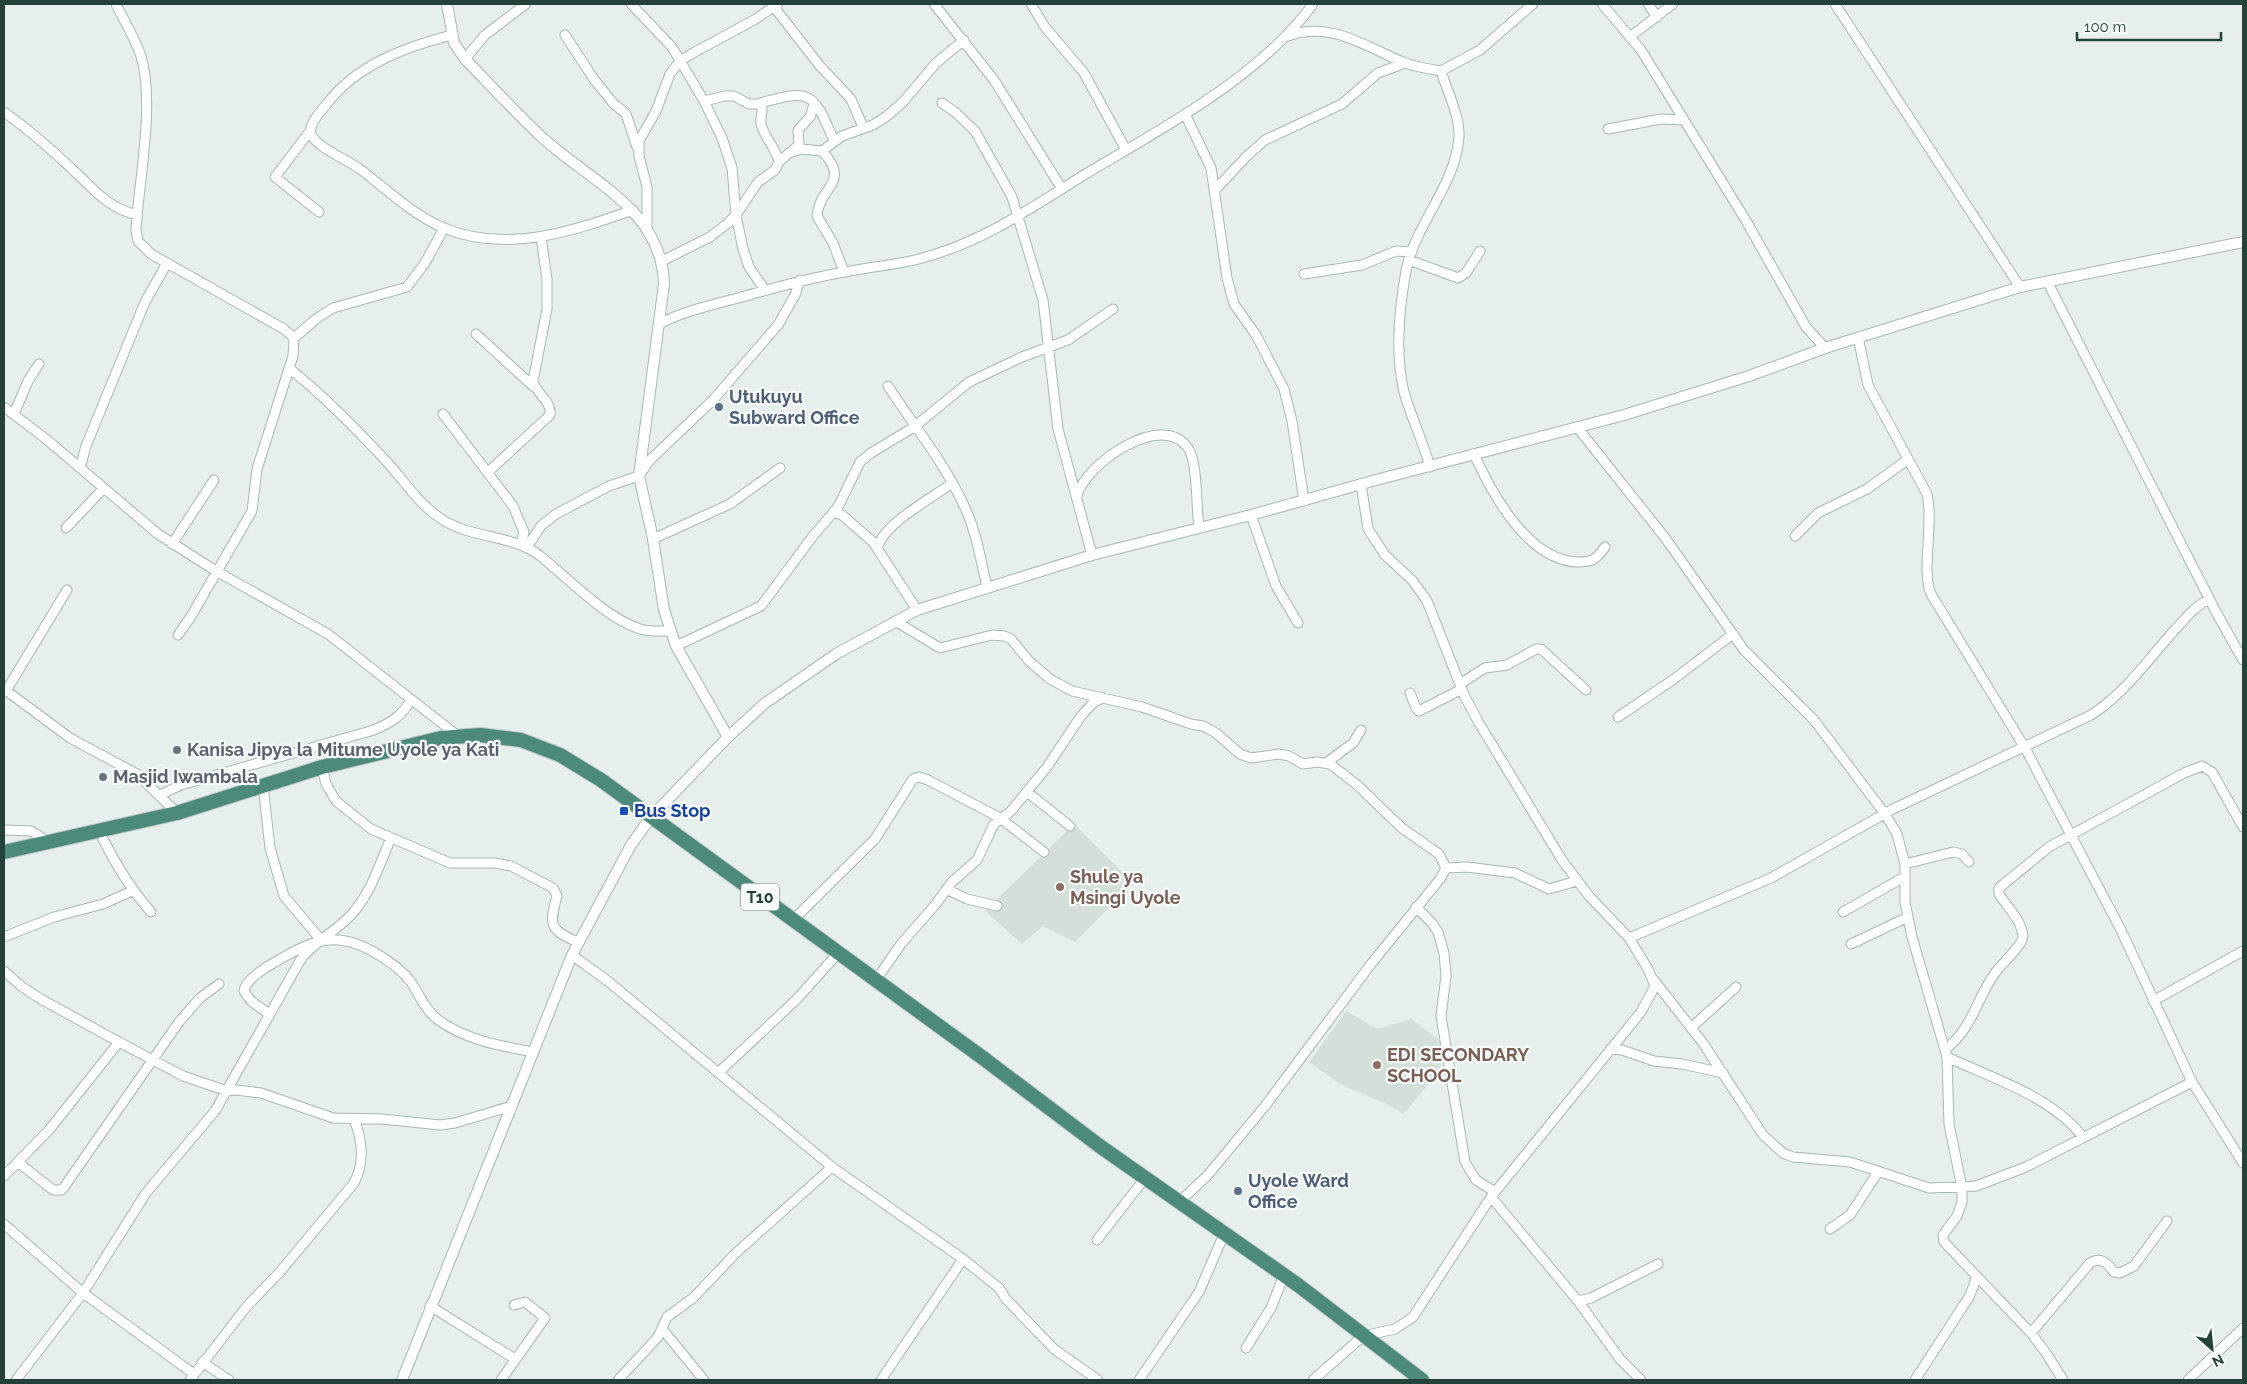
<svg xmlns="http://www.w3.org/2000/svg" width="2247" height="1384" font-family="Raleway,sans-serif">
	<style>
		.built { fill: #d4dfda }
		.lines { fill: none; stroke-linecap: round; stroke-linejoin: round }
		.minor-casing { stroke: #a8b8b2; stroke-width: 11 }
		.tertiary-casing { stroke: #a8b8b2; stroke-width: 12 }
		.trunk-casing { stroke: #c2cac8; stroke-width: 16 }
		.minor { stroke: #fff; stroke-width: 9 }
		.tertiary { stroke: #fff; stroke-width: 10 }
		.trunk { stroke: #4c8a7c; stroke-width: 14 }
		.service-dot { fill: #5c6f8a; stroke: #f7fbf9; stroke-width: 2 }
		.worship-dot { fill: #6b7280; stroke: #f7fbf9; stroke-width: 2 }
		.transit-dot { fill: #1a4fb4; stroke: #f7fbf9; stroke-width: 2 }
		.education-dot { fill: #8d6e63; stroke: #f7fbf9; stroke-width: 2 }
		.labels { text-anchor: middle; stroke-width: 4.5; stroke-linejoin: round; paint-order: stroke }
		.shield { fill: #f7fbf9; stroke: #637a73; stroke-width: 1 }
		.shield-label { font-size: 16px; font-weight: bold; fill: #24423a }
		.service-label { font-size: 18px; font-weight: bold; fill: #4e5e75; stroke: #f7fbf9; text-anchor: start }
		.worship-label { font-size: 18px; font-weight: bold; fill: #5b616d; stroke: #f7fbf9; text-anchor: start }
		.transit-label { font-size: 18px; font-weight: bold; fill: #164399; stroke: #f7fbf9; text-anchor: start }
		.education-label { font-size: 18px; font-weight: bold; fill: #785e54; stroke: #f7fbf9; text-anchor: start }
	</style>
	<rect width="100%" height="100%" fill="#e6efeb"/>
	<!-- built -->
	<path class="built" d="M1074,824L1133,883L1075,942L1043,926L1022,944L985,911Z
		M1346,1011L1377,1029L1411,1019L1440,1041L1441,1068L1404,1114L1380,1101L1340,1084L1309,1062Z"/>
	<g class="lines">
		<defs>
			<path id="minor" d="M116,4C124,21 135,38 141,56C155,104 139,179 136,230L138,241L151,254L284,329L294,338L293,356L257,469L252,511L190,618L178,635
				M631,4L672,47L704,101L722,138L732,168L736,215L743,249L749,267L765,290
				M934,4L994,80L1062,189
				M1031,4L1045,27L1084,73L1126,150
				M1602,4L1641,50L1745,219L1806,327L1825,348
				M1648,4L1657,17
				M1835,4L2020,287
				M774,7L820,66L851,99L863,127
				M452,35C405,47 356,65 326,105C319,113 312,121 310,131C313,147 347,159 360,169C386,189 413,215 444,228C507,254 573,231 633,210
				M565,35L593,78L613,103L626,114L637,147
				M1288,36C1330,20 1366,47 1403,62C1415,67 1428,69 1441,71L1480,50L1533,4
				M1631,36L1673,4
				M465,59L485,35L526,4
				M704,101L725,96H734L749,104H761C764,111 760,117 761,124C764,137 776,148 779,162
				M760,103C811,89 813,91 834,141
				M942,103L955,112L975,131L1012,197L1043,300L1058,429L1092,555
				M4,112C28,129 51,149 72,169C95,190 106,207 137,215
				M1185,114L1211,168L1227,278L1234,304L1256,335L1284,389L1292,421L1304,501
				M1608,129L1661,119L1684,120
				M310,131L275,177L319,212
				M793,150L799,145L798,130L810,117L814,104
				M822,151C852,183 819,186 817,216L833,243L844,272
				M1215,190L1247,156L1265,140L1342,104L1378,73L1405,63
				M647,228V187L639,156V141L656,111L670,74L680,61L693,53L754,20L778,4
				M1409,260L1458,278L1466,273L1480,251
				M662,261L710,237L728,223L736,215L758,182L775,170L779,162L789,153L801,149L822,151L842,136L873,125L887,116L903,102L936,63L964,40
				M1304,274L1362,265L1396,251L1412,252
				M2047,281L2215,610L2243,660
				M659,324C684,311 712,305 738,298C774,288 808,278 845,272C869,267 895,265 919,259C983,242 1029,209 1084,175C1161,129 1260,77 1313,4
				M476,334L534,387
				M1858,337L1868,385L1927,494C1934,524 1921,571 1931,594L2025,748L2120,928L2192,1082L2243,1163
				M294,338L316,319L333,308L407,287L425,263L444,228
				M289,368C325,397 356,429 388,463C405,482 419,504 440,518C470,539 511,534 539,555C568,578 604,617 640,629C649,632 660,631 670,631
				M888,386C914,426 947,466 966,510C977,534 981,562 987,587
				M4,407L46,439L158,534L216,571L328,634L458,736
				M14,414L28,381L39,364
				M443,414L513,506L524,532L521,545
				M1577,427L1666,539L1744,650L1814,720L1885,814L1897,834L1905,864V902L1912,937L1947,1057L1949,1124L1962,1188V1202L1957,1216L1943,1235L1944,1242L2031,1333L2046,1353L2063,1380
				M1474,454C1492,494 1528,560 1577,562C1592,562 1596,560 1605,547
				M1430,467C1423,441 1411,417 1404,392C1395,354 1399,309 1406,271C1414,226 1456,185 1459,137C1460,116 1447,91 1441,71
				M80,468L86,446L145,302L167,263
				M488,472L550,415C552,401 536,394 533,381L547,309V279L541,237
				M1077,496C1085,464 1162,410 1188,448C1198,462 1196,508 1199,527
				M833,512L842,515L873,542L917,610
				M1251,515L1276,586L1298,623
				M66,528L103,489
				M1795,536L1818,513L1867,489L1907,460
				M653,539L730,504L780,468
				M172,544L214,480
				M527,547L541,526L556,514L609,486L639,476L650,460L713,400L778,325L795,295L800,280
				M878,548C881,525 934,497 952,483
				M895,621L940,648L992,635L1004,636L1011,639L1029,661L1050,679L1072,691L1142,707L1191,724L1203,726L1216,733L1240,754L1251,758L1279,754L1289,756L1303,764L1317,762L1330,764L1356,784L1402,828L1439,854L1446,868L1440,879L1371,964L1265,1106L1207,1176L1179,1202
				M676,646L761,606L813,536L838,507L860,462L871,453L914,427L969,382L1022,357L1068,340L1113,309
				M1460,684L1485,668L1507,665L1536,649H1541L1586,690
				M4,689L70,738L137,774L177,813
				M6,691L67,590
				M1410,693L1416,708L1419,711L1462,689
				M1618,717L1674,679L1733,634
				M1326,763L1353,743L1361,730
				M322,767L326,784L336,801L371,829L450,863H495L511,866L553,888L557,896C549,925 549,930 578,942
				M263,785L270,848L284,896L321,940
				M1027,792L1070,826
				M160,795L181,785L374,730C390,723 403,716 411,699
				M98,829C113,860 128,886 151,912
				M4,830L31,831L47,841
				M1905,864L1953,852L1962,854L1969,862
				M1446,868L1467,867L1515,873L1549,889L1577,881
				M946,889L967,899L997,906
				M1416,907L1432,923L1438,932L1444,953L1446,976L1441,1016L1465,1162L1476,1180L1495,1192
				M1843,912L1904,877
				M792,921L875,839L913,779L919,777L928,780L1000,818L1044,852
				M4,937L54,917L103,904L132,891
				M1629,938L1771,878L1893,809L2091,715C2124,694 2147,661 2172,633C2183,621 2194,607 2209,599
				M1851,944L1908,917
				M572,955L609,982L832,1167L963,1259L999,1288L1006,1299L1054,1349L1098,1380
				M4,971L21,986L39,998L119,1042L183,1076L227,1091L236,1090L261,1093L333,1118L382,1119L440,1125L455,1123L512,1106
				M1653,979L1703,1043L1763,1135L1783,1153L1793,1157L1850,1162L1929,1188L1976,1186L2026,1167L2192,1082
				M876,980L901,944L935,905L952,882L977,860L994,824L1011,811L1047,767L1081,716L1094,702L1103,698
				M2153,1001L2243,951
				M269,1014L251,1001L244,991C245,980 267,966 277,961C315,938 339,930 379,955C391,963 402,970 411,982C419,994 425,1010 437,1019C465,1040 500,1046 534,1052
				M1692,1027L1736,987
				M1610,1049L1622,1050L1654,1061L1682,1064L1723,1073
				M1946,1049C1973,1027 1976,1000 1995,973C2000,966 2023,944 2023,937C2022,920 2007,907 1999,894V888L2049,847L2184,773L2202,766L2212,772L2243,827
				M1947,1057C1994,1079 2051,1096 2083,1137
				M718,1073L797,999L838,953
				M19,1163L53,1190H62L179,1022L200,998L219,984
				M4,1176L49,1130L119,1042
				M1491,1197L1578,1301L1620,1359L1641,1380
				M4,1224L83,1293L194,1374
				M1830,1229L1850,1215L1878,1172
				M1097,1240L1145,1178
				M1578,1301L1591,1298L1658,1264
				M430,1306L515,1359
				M663,1330L704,1380
				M2031,1333L2090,1263C2101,1256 2107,1263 2114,1272L2120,1273L2134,1266L2167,1221
				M1246,1348L1271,1308L1284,1275
				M202,1362L229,1380
				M16,1380L83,1293L146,1193L215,1111L301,959C314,942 335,932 350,916C371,894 379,865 391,838
				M190,1380L247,1306L279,1273L354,1183C365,1163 362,1139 354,1119
				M501,1380L545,1318L525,1302L514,1305
				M618,1380L658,1337L667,1317L693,1298L736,1253L832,1167
				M881,1380L963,1259
				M1139,1380L1199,1292L1224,1234
				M1313,1380L1363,1336L1395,1329L1413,1317L1491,1197L1641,1012L1655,986L1648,969L1629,938L1589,896L1562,860L1479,723L1465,697L1427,601L1412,580L1385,555L1368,529L1361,484
				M1915,1380L1969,1297L1977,1277
				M2188,1380L2243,1328"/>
			<path id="tertiary" d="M447,4L454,43L465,59C491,86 517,114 545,140C592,182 662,211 664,284L639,476L653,539L664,610L676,646L728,737
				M402,1380L572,955L631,845L651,817L728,737L764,704L836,654L917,610L1092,555L1251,515L1376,480L1624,415L1749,376L1825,348L2020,287L2243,242"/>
			<path id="trunk" d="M4,852L177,813L322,767L441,738L480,735L521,740L560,755L601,780L983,1058L1101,1147L1298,1285L1422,1380"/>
		</defs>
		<!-- minor casing -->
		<use href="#minor" class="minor-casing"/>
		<!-- tertiary casing -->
		<use href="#tertiary" class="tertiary-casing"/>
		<!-- trunk casing -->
		<use href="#trunk" class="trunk-casing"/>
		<!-- minor -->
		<use href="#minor" class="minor"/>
		<!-- tertiary -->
		<use href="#tertiary" class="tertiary"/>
		<!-- trunk -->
		<use href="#trunk" class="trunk"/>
	</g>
	<!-- markers -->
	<g class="service-dot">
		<circle cx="719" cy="407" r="5"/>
		<circle cx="1238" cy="1191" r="5"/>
	</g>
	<g class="worship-dot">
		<circle cx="177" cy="750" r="5"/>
		<circle cx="103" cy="777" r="5"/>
	</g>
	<rect class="transit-dot" x="619" y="806" width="10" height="10" rx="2.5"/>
	<g class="education-dot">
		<circle cx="1060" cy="887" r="5"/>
		<circle cx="1377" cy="1065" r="5"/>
	</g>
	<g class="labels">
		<!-- shield labels -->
		<rect class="shield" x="741" y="883.5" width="38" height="27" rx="4"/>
		<g class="shield-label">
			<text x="760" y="903">T10</text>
		</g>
		<!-- service labels -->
		<g class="service-label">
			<text x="729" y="403">Utukuyu<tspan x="729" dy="21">Subward Office</tspan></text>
			<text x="1248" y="1187">Uyole Ward<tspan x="1248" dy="21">Office</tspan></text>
		</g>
		<!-- worship labels -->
		<g class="worship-label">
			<text x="187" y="756">Kanisa Jipya la Mitume Uyole ya Kati</text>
			<text x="113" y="783">Masjid Iwambala</text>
		</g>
		<!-- transit labels -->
		<g class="transit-label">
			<text x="634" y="817">Bus Stop</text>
		</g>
		<!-- education labels -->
		<g class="education-label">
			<text x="1070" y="883">Shule ya<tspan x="1070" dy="21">Msingi Uyole</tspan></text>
			<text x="1387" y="1061">EDI SECONDARY<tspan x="1387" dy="21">SCHOOL</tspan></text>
		</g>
	</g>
	<!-- border -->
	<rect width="2247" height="1384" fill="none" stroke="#24423a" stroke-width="10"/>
	<!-- north arrow -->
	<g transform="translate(2212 1349) rotate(153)" stroke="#f7fbf9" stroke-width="4" paint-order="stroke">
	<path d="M0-4L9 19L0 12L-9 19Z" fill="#24423a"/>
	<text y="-8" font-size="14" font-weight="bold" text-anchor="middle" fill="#24423a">N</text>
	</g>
	<!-- scale -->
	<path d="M2077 32v8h144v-8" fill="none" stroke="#24423a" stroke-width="2.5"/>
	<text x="2084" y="32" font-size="15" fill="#24423a" stroke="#f7fbf9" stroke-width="4" paint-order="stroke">100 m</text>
</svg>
